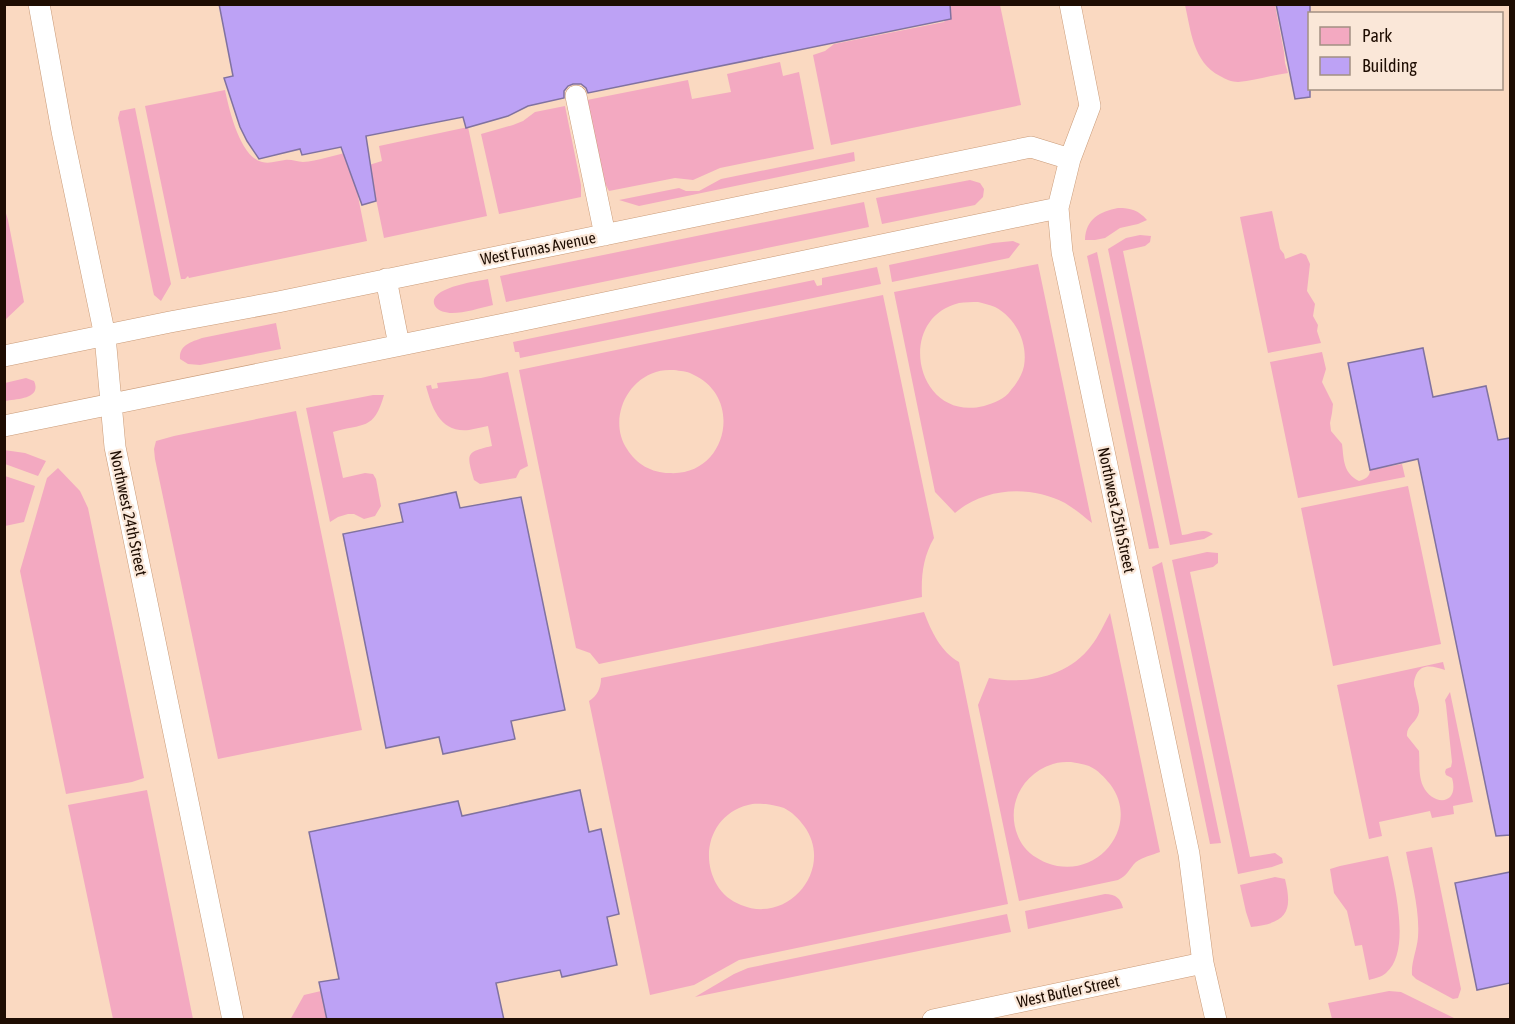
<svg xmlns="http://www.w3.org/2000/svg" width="1515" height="1024" font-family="'Asap Condensed',sans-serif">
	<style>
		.built { fill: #fad9c1; fill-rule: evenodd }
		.green { fill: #f3a9c1; fill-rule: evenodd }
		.building { fill: #bda2f5; stroke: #8072a0; stroke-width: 1.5 }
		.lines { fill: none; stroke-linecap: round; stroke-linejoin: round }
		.service-casing { stroke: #c99b79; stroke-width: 22 }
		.service { stroke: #fff; stroke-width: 21 }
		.labels { text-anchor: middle; stroke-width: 4.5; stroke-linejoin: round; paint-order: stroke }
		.street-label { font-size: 16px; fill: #1e0d02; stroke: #fae7d8 }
	</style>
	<rect width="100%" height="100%" fill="#fae7d8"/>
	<!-- built -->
	<path class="built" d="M5,5H1510V1019H5ZM1310,14H1502V88H1310Z"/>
	<!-- green -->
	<path class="green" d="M944,5H1000L1021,105L831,145L813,55L825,51L834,44L944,22L946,19Z
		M1185,5H1275L1284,52L1285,63L1288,73C1271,75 1254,81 1238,82C1232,82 1225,79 1220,76C1193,62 1191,31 1185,5Z
		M780,62L783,76L799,72L814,149L720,168L693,180L675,178L609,191L604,182L587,100L688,80L692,99L731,92L727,74Z
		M225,90C229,109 240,157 262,162C270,164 277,161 285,160C291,159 297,162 303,162C317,161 335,155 349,152L367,241L189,278L188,276L185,279H181L145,106Z
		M565,106L581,185V197L499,214L481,134L513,125L523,121L535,112Z
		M135,108L171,284L161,301L154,295L153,291L118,118L120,111Z
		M468,127L487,216L384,238L369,165L382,161L379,146Z
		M854,152L855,161L639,206L619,200L679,188L686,191H699L721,179Z
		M970,180L980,183L984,189L983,197L975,205L882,224L876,198Z
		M864,202L869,227L506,302L500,276Z
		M4,207L8,220L24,302L5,320Z
		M1118,208C1131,208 1138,210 1147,220L1138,224L1120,228L1105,238L1095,240H1085C1086,218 1100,212 1118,208Z
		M1272,211L1280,249L1284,254L1285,259L1301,253L1306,255L1310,264L1307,291L1315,304L1313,316L1318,325L1317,331L1321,343L1268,353L1240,217Z
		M1140,235L1151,236L1150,242L1145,246L1123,251L1182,535C1192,534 1204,527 1213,534L1204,539L1170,545L1108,249L1126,238Z
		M1013,241L1020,244L1009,258L892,282L889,265L993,243Z
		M1097,252L1159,548L1149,549L1087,256Z
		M1038,264L1092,523C1083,516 1075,509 1065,503C1031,485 985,487 955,513L935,492L894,292ZM978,302C983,303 990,305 995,307C1016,318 1028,343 1024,366C1022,375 1017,383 1011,390C1005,399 994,403 984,406C916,423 894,319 959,303C965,302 972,302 978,302Z
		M877,267L881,284L520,358L519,352H515L513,342L814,280L817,286L822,285V278Z
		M488,279L493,305C480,308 465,313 452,313C446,313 438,311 435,306C425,288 478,281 488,279Z
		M883,295L934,538C923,557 921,576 922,597L599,664L590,653L576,648L519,370ZM674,370C680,371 687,371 692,374C745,397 727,477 669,473C652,473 636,464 627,449C609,422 624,382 656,372C662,370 668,370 674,370Z
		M276,323L281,349L200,365L188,364L180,359C179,345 191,342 202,338Z
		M1322,352L1326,369L1322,382L1333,404L1332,413L1330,423L1331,431L1342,444C1344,460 1343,473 1359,481C1365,479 1370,477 1370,470L1402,464L1405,477L1298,498L1270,362Z
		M508,372L528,466L520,470L516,478L480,484L474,480C466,453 466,452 492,446L488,426C482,427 475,429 469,430C440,433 432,408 426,386L431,385L432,389L438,388L437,383L481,378Z
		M26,378L34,381C42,399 17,399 5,401V383Z
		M373,395H384C374,431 363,423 333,432L343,478L365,473L373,474L376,479L381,506L375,516L364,519L354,514H348L338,517L330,522L306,408Z
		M296,411L362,730L218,759L155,459L154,449L156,441L174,436Z
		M4,450L25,453L46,461L38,476L5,464Z
		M58,468L80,491L88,508L144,778L132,782L66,794L20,571L47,478Z
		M5,476L35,486L24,522L5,526Z
		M1408,486L1441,644L1333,666L1301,508Z
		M1207,552L1218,553V563L1213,567L1190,572L1250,857L1275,853L1282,858L1283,863L1272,867L1238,874L1172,560Z
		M1162,562L1221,843L1210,844L1152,567Z
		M924,612C931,631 941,652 959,662L1008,904L739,960L694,985L650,995L589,701C597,696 601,688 601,678ZM766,804C772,805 779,806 784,808C792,812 799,819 804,826C835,868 789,925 741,905C731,901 722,894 717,885C699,854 712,814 748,805C754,803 760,804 766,804Z
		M1110,613L1160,852C1152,855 1143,857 1136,862C1129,869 1127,876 1118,880L1019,901L978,705L989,678C1025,685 1068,677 1091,646C1099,636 1104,624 1110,613ZM1071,762C1077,763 1084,764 1089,766C1098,770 1104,777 1110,784C1142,826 1097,882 1047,863C1037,859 1028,853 1022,844C1003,813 1018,775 1053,764C1059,762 1065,762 1071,762Z
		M1443,662L1445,670C1435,667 1422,662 1416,675C1414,680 1413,684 1415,689C1416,696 1420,705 1419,712C1417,723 1406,725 1407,736L1419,751C1420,762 1418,775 1423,786C1432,806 1460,806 1452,778L1446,775L1445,772L1446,769L1451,767L1452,762L1446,705L1445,700L1450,692L1473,802L1453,806L1454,814L1432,818L1430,811L1379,822L1382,836L1369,839L1337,685Z
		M147,790L193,1019H113L68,805Z
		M1432,847L1461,989L1458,998L1453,999L1416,979L1412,975C1411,962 1417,950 1418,937C1420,909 1411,879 1406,852Z
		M1388,856C1394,884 1412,951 1386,973C1382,977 1375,978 1369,980L1362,945L1355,946L1347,911L1334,893L1330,869L1340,866Z
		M1275,877L1285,879C1293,912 1287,923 1251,927L1246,912L1240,885Z
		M1105,894C1116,894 1121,899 1123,908L1028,929L1025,911Z
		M1007,914L1011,932L695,997L734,974L748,968Z
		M321,991L327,1019L290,1020L304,995Z
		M1389,991L1401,992L1456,1019H1332L1328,1003Z"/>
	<!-- building -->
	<path class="building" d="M219,4H950L951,19L588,93L586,88L581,84H573L568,86L564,91V98L528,106L508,116L466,128L463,117L366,136L376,201L362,205L341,147L302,155L300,149L259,159L247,141L240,127L224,78L233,76Z
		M1276,4H1310V97L1295,99Z
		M1423,348L1433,397L1486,386L1498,440L1510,438V835L1496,836L1418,459L1370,470L1348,363Z
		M456,492L460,508L521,497L565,710L511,721L515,739L443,754L439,737L386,748L343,534L403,522L399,504Z
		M580,790L589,832L601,829L619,914L607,917L617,965L562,977L560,970L496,983L504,1020H327L319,982L339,979L309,832L458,801L462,816Z
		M1510,872V983L1477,990L1455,883Z"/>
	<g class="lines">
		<defs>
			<path id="service" d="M39,4L62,131L105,336L115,447L233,1020
				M1070,4L1090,106L1070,159L1058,208L1062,252L1189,854L1203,963L1216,1020
				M576,96L605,235
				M386,279L399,345
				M4,356L170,322L278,302L1031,147L1070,159
				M4,426L504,324L1058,208
				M933,1020L1203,963"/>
		</defs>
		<!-- service casing -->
		<use href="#service" class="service-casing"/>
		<!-- service -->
		<use href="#service" class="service"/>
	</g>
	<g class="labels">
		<!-- street labels -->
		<g class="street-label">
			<text transform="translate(538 248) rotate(-11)" y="6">West Furnas Avenue</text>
			<text transform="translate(1117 510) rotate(78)" y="6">Northwest 25th Street</text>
			<text transform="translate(129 513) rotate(78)" y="6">Northwest 24th Street</text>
			<text transform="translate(1068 991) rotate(-12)" y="6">West Butler Street</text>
		</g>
	</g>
	<!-- border -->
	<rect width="1515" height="1024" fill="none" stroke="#1e0d02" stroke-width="12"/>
	<!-- legend -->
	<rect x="1308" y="12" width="195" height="78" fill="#fae7d8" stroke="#a29082" stroke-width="1.5"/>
	<rect x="1320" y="27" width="30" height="18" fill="#f3a9c1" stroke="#a29082" stroke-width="1.5"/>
	<text x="1362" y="42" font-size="18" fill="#1e0d02">Park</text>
	<rect x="1320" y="57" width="30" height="18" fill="#bda2f5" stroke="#a29082" stroke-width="1.5"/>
	<text x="1362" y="72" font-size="18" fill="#1e0d02">Building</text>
</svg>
